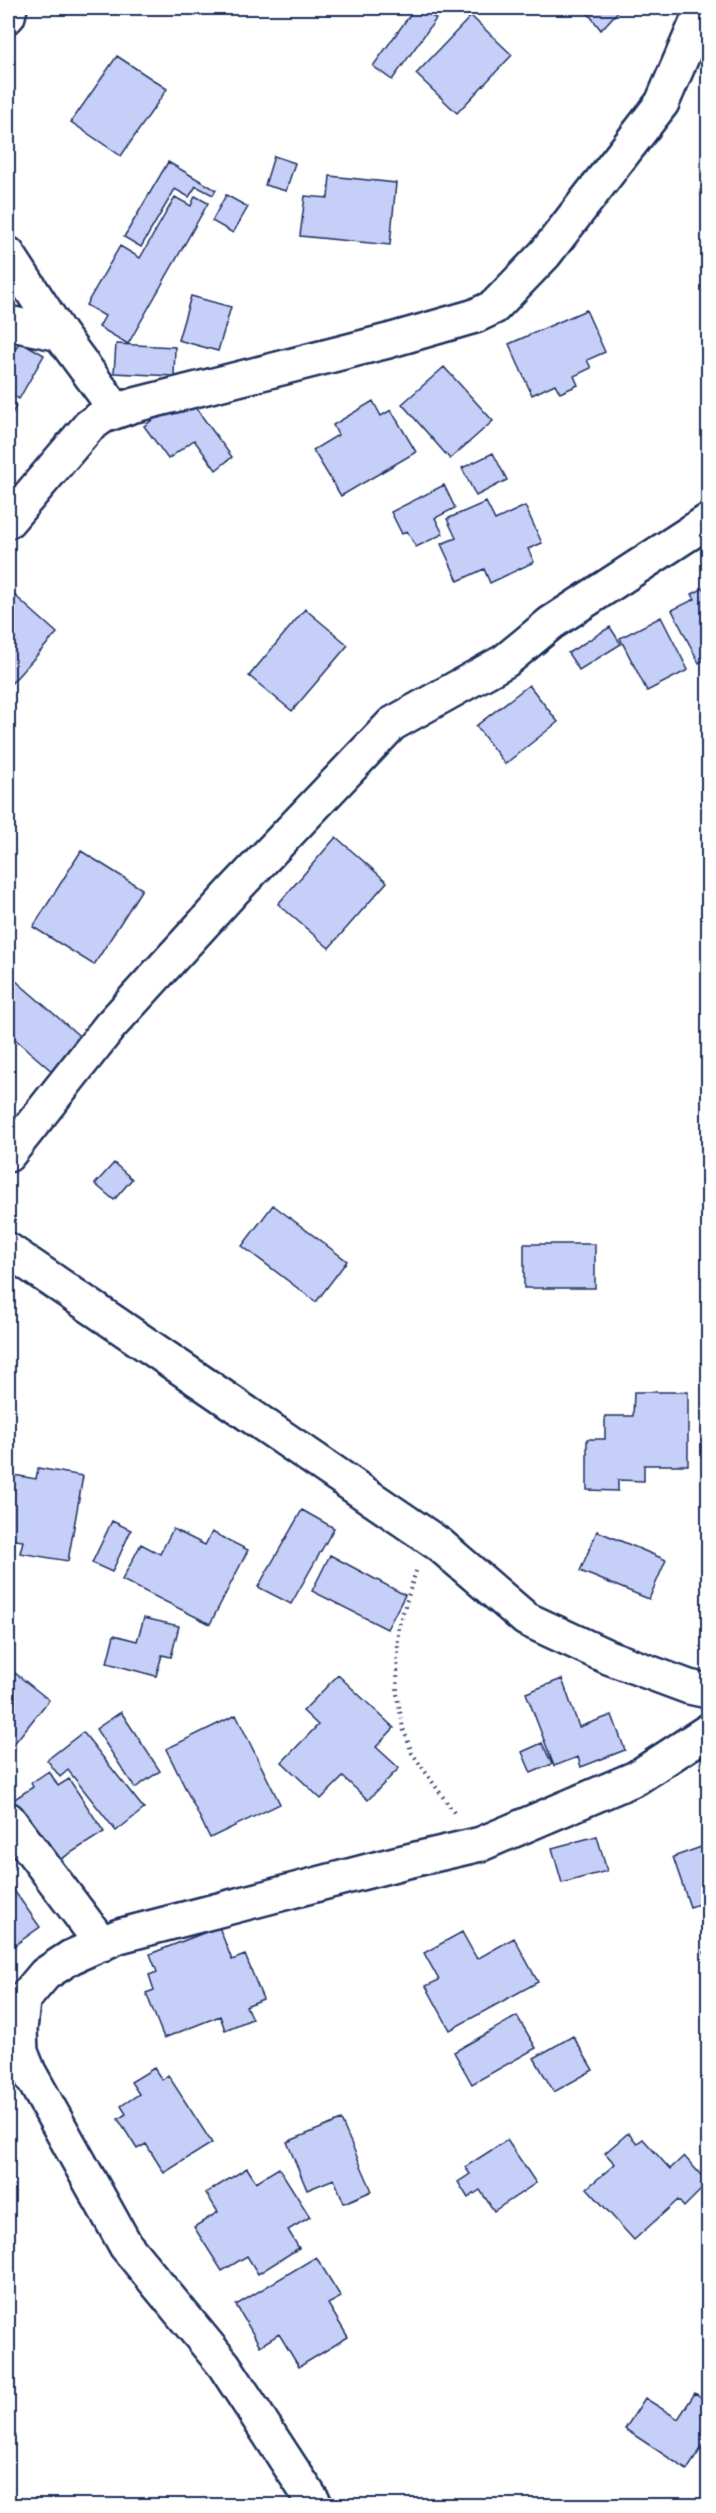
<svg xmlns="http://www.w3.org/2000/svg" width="716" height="2513" font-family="'Patrick Hand',sans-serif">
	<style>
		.building { fill: #c6cff7; stroke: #1b2f5e; stroke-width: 1.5 }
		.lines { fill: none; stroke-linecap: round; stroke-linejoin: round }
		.street-casing { stroke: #1b2f5e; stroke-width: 38 }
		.secondary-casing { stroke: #1b2f5e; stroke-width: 38 }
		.path { stroke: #1b2f5e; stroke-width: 4; stroke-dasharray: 1.5 4.5; stroke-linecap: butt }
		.street { stroke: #fff; stroke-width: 33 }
		.secondary { stroke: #fff; stroke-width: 33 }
	</style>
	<rect width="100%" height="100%" fill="#fff"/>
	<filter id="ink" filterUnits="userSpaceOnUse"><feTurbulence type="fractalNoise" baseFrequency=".0167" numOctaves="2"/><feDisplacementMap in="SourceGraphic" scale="12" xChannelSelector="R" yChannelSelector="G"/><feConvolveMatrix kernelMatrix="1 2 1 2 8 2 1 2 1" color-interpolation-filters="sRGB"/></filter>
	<g filter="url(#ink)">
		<!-- building -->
		<path class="building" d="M415,8H420L436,19L392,80L373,66Z
			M584,8H621L601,30Z
			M471,16L512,55L457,113L416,74Z
			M117,56L167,89L121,156L71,122Z
			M274,156L295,163L286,191L265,185Z
			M168,162L216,190L213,195L196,186L189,197L175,189L141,247L124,237Z
			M330,176L396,183L390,245L300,236L305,196L328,198Z
			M226,195L248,207L233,233L212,221Z
			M195,196L208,203L128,344L99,327L105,316L86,305L120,246L140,258L175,197L191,206Z
			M191,296L231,307L218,351L178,340Z
			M586,310L605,352L587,360L591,368L574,376L578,385L560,393L555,384L532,395L509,344Z
			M20,341L44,355L19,399L8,392V361Z
			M116,344L175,347L174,376L114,373Z
			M444,367L493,421L450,459L402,404Z
			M187,396L232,457L216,470L194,440L168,459L144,426Z
			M8,401L16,406L8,421Z
			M373,401L381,416L391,410L416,452L341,496L313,450L338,435L333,425Z
			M493,453L507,480L476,496L462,468Z
			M444,485L455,508L435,518L443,534L416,547L407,531L402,534L391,512Z
			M486,502L495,520L525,506L542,543L528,549L534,562L490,583L484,569L458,581L441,544L456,538L447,519Z
			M708,586V658L699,663L672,610L695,599L692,594Z
			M11,592L57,633L8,687V596Z
			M305,609L348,645L292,711L249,676Z
			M661,617L688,670L647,691L620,638Z
			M610,627L621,644L579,670L568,653Z
			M529,685L558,722L505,764L476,726Z
			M336,837L387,882L329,948L278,904Z
			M81,851L142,889L94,965L33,927Z
			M8,974L84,1040L55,1074L8,1033Z
			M114,1163L132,1179L114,1200L95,1184Z
			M273,1205L347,1261L316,1302L242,1246Z
			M524,1244H595V1288H524Z
			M634,1392H688V1465H644V1481L618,1480V1491L587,1490V1439H605V1416H633Z
			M38,1468L83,1476L68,1561L20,1553L23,1541L9,1539L8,1474L36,1479Z
			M302,1510L334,1528L291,1604L258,1587Z
			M112,1521L131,1530L112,1572L92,1563Z
			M173,1529L205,1545L212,1532L248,1550L210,1624L122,1580L141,1544L160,1554Z
			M597,1531L666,1560L649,1599L580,1571Z
			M330,1555L405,1595L387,1629L312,1591Z
			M144,1618L179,1626L171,1657L162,1655L156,1676L107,1663L114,1635L137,1641Z
			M15,1673L49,1700L9,1750L8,1682Z
			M338,1675L394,1728L376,1747L399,1768L368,1800L343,1777L321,1799L282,1762L318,1725L303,1711Z
			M562,1679L579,1727L612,1715L625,1750L581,1767L578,1757L554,1766L526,1693Z
			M121,1712L160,1771L135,1788L96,1729Z
			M236,1715L280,1804L210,1838L166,1749Z
			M83,1732L144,1809L116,1831L68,1770L60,1777L47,1760Z
			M542,1743L552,1764L531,1773L522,1752Z
			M49,1771L58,1786L69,1779L104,1832L55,1863L13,1800L33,1787L31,1783Z
			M597,1836L607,1871L562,1883L552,1848Z
			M704,1846L708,1859V1901L690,1907L673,1857Z
			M8,1882L40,1927L8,1950Z
			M219,1927L232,1960L245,1955L263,1999L246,2006L252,2019L225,2030L220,2016L164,2038L146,1993L154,1990L149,1975L157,1972L150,1954Z
			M462,1932L477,1959L514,1938L538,1982L450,2030L426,1986L439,1980L424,1953Z
			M708,1950V1967L704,1952Z
			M517,2016L536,2048L472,2084L454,2052Z
			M573,2036L593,2070L554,2092L534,2058Z
			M154,2068L162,2080L168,2075L212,2143L164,2173L146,2144L137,2149L118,2119L126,2114L121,2106L139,2094L131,2082Z
			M341,2120L372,2191L344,2203L334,2179L307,2190L287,2142Z
			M628,2133L637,2143L643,2139L670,2169L684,2156L708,2183L684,2207L678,2200L634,2240L587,2188L615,2164L605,2153Z
			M507,2140L536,2183L494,2211L480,2190L468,2198L458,2182L470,2174L465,2167Z
			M247,2168L256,2182L279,2168L310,2217L288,2230L299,2248L258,2274L247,2256L222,2271L194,2227L218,2212L206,2193Z
			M316,2257L341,2297L328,2304L348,2337L299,2367L279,2334L260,2346L236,2305Z
			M695,2393L708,2402V2438L687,2470L625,2429L645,2398L678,2419Z"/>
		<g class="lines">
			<defs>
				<path id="street" d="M8,16L10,8
					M8,254L60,334L116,410
					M8,323L60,334
					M8,521L89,426L103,416L131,406L388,341L475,316L494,307L545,254L662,103L703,8
					M8,1155L110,1026L235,889L392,724L505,661L551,623L708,521
					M8,1819L102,1944
					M316,2506L224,2365L126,2246L29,2072L21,2052L20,2030L23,2000L45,1974L71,1957L119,1936L399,1863L481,1844L636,1778L708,1731"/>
				<path id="secondary" d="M8,1250L440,1545L526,1619L608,1657L689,1687L708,1691"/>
			</defs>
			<!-- street casing -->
			<use href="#street" class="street-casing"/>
			<!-- secondary casing -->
			<use href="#secondary" class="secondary-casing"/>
			<!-- path -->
			<path class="path" d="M416,1571L398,1628L397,1694L403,1728L412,1753L455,1814"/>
			<!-- street -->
			<use href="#street" class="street"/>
			<!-- secondary -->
			<use href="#secondary" class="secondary"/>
		</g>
	</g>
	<!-- margin -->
	<rect width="716" height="2513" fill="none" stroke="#fff" stroke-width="30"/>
	<rect x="15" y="15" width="686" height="2483" fill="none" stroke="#1b2f5e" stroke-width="2" filter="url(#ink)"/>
</svg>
